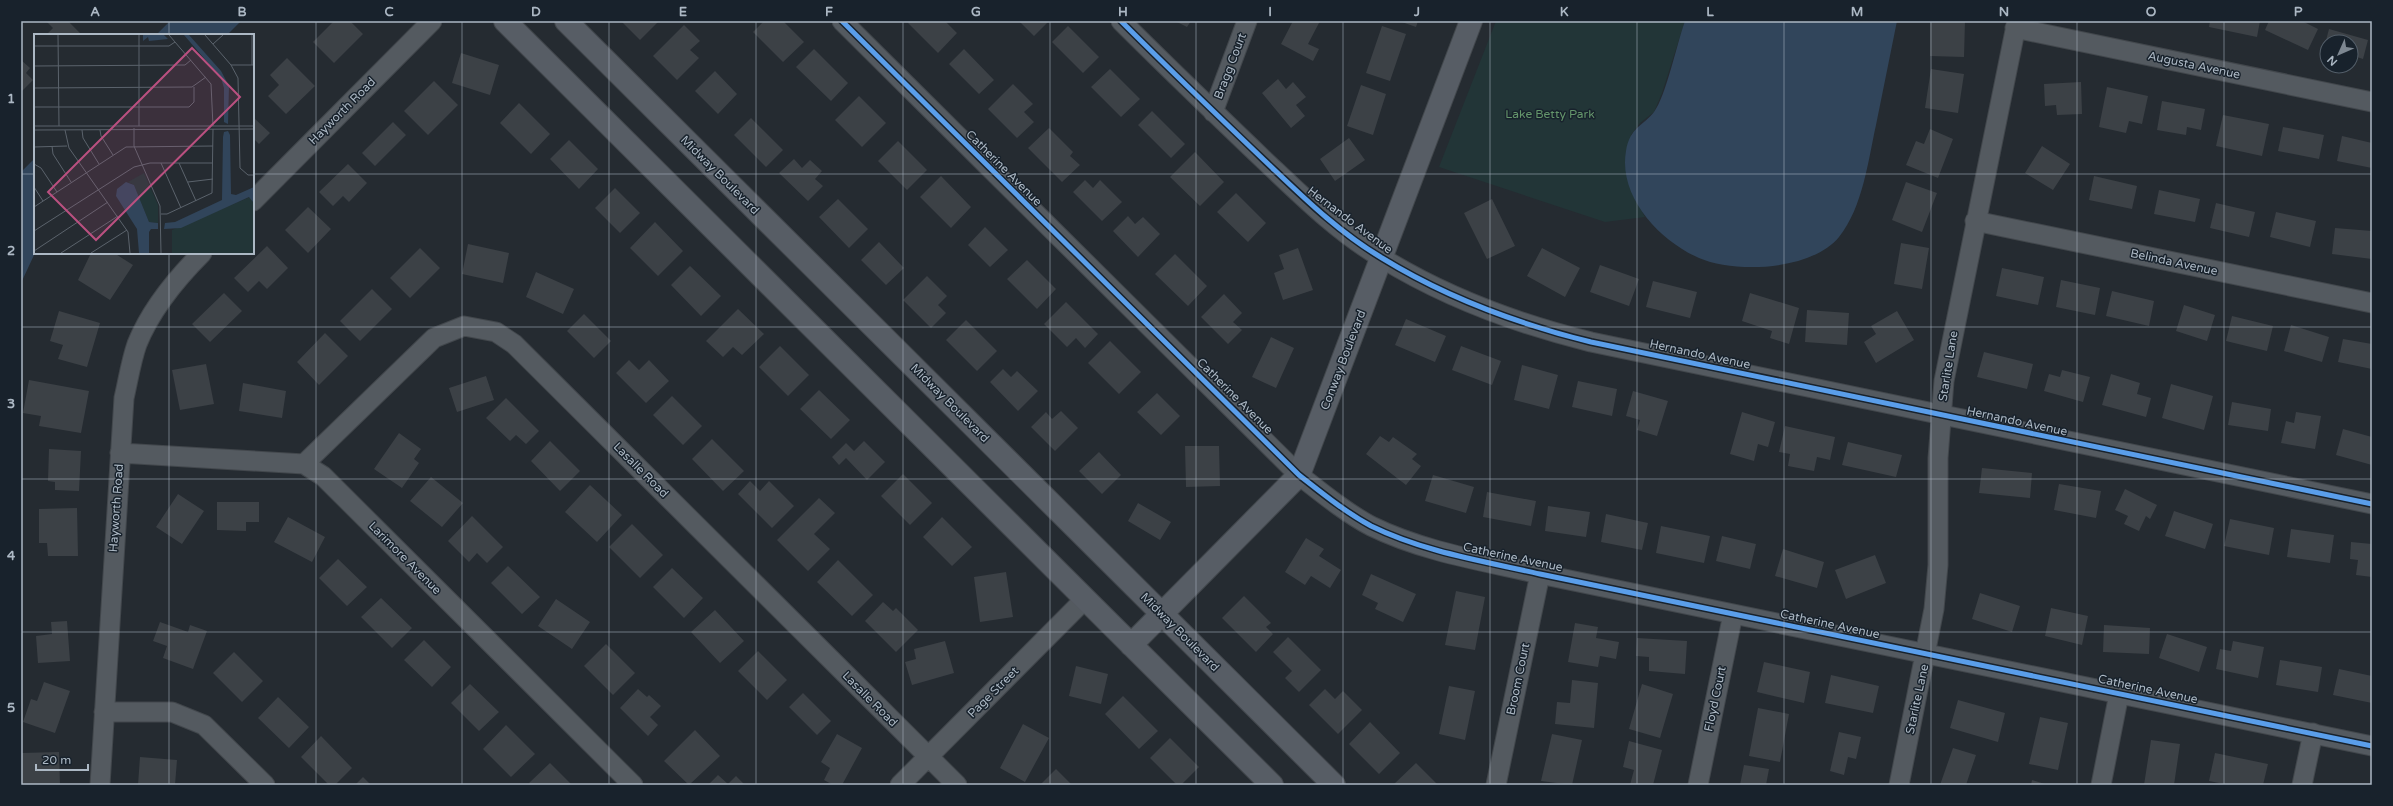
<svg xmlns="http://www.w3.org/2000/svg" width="2393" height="806" font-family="'Varela Round',sans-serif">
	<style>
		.green { fill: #223537 }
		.water { fill: #31455b }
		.building { fill: #3c4146 }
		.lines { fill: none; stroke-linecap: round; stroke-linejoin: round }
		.street-casing { stroke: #42474c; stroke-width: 21 }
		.secondary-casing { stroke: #42474c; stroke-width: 24 }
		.street { stroke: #545a60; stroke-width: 19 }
		.secondary { stroke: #575d65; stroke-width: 22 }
		.cycleway-casing { stroke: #18222c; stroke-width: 8 }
		.cycleway { stroke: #5a9eea; stroke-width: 5 }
		.grid { fill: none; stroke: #acb8c4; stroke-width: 1; stroke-opacity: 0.55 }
		.labels { text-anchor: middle; stroke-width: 3; stroke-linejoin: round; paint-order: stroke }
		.street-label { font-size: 12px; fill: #acb8c4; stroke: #18222c }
		.park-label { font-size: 12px; fill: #64956b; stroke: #18222c }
		.inset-road { fill: none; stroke: #5b636c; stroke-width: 1 }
		.view { fill: #ba5080; fill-opacity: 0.15; stroke: #ba5080; stroke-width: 2 }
		.inset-edge { fill: none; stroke: #acb8c4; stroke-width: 2 }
		.neatline { fill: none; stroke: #acb8c4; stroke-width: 1.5 }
		.grid-label { font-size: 13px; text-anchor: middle; font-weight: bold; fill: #acb8c4 }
	</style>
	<rect width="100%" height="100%" fill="#252b31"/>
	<!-- green -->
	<path class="green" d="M1496,21H1685L1662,93L1654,112L1640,123L1631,135L1633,195L1645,217L1605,222L1439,167Z"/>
	<!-- water -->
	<path class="water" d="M170,21H241L227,35H156Z
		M1685,21H1897C1890,56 1883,90 1876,125C1868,161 1863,207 1839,237C1812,270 1736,274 1699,258C1660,241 1618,197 1626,151C1630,127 1643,126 1654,112C1666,96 1677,43 1685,21Z
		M35,158V253L21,283V172Z"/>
	<!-- building -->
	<path class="building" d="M46,21H68L82,35H46L53,28Z
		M334,21H350L363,34L334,63L313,42Z
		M621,21H657L658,22L640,40Z
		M764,21H783L804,42L783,62L753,32Z
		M910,21H945L957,33L938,53L908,23Z
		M1019,21H1049L1034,36Z
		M1175,21H1191L1187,27Z
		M1293,21H1320L1308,44L1319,49L1313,61L1281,44Z
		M1399,21H1418L1416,27Z
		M1930,21H1965L1964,57L1930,56Z
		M2210,21H2260L2257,37L2209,27Z
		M2269,21H2302L2318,29L2308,50L2265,30Z
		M684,25L700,41L690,50L699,58L677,80L653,56Z
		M1068,26L1099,57L1083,73L1052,42Z
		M1382,26L1406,34L1390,81L1366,73Z
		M2329,29L2368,40L2363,59L2351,55V42H2327V49L2324,48Z
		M814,49L848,83L831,101L796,67Z
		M964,49L994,80L979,94L949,64Z
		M461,53L499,65L490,95L452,83Z
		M287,58L315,86L286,114L268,96L279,85L270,75Z
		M21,60L30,68L26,73L33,80L21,92Z
		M1110,69L1140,99L1121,117L1091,87Z
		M1931,69L1964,74L1958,113L1925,108Z
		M715,71L737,94L718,114L695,91Z
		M1278,79L1286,89L1293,82L1306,97L1296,105L1305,116L1291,128L1262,93Z
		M434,81L458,105L428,135L404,111Z
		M2081,82L2082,114L2057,115L2056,105L2045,106L2044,84Z
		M1013,84L1033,104L1024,112L1034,122L1017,138L988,109Z
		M1361,85L1386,94L1373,135L1347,126Z
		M2107,87L2148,96L2142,124L2129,121L2126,133L2099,127Z
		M859,96L886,123L862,147L835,120Z
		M2162,101L2205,109L2201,130L2187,127L2186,135L2157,130Z
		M519,103L550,134L531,154L500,123Z
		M1152,111L1185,144L1171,158L1138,125Z
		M2223,115L2269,124L2262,156L2216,146Z
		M253,117L270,133L259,144L254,139L253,141Z
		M751,118L783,150L766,167L734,135Z
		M393,122L406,135L375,166L362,153Z
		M2283,127L2324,135L2319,159L2278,151Z
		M1049,128L1073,152L1070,156L1080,165L1062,182L1028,148Z
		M1930,129L1953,139L1938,178L1906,165L1916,141L1924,144Z
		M2342,136L2372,143V168L2337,161Z
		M1349,138L1365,160L1335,181L1320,159Z
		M569,140L598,169L579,189L550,159Z
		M898,141L927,170L907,190L878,161Z
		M2042,146L2070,164L2053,190L2025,173Z
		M1195,152L1224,182L1200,206L1170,177Z
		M794,159L802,168L810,160L822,171L815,179L823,186L808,201L779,173Z
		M348,164L367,183L349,202L343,196L333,206L319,192Z
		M941,176L971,207L951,228L920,197Z
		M2094,176L2137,186L2132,209L2089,200Z
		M1085,180L1093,188L1100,180L1122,202L1102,221L1073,192Z
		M1906,182L1937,193L1922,232L1892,220Z
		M615,188L640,213L620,233L595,208Z
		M2159,190L2200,199L2195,222L2154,214Z
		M1236,193L1266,223L1248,242L1217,212Z
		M838,199L868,229L849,248L819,217Z
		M1492,199L1515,246L1487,259L1464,213Z
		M2216,203L2255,212L2249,237L2210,228Z
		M308,207L331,229L308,253L285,230Z
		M2276,212L2316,221L2310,247L2270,237Z
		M1128,216L1135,224L1143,217L1160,234L1138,257L1113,231Z
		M655,222L683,251L658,276L630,248Z
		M985,227L1008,250L990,267L968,245Z
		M2335,228L2372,231V259L2332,254Z
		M879,242L904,268L886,285L861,260Z
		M1901,243L1929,248L1922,289L1894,284Z
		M468,244L509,253L503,283L462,274Z
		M267,246L288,268L267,289L259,281L248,292L234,278Z
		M420,248L440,268L410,298L390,278Z
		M1298,248L1313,290L1283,300L1274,273L1284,269L1279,255Z
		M1542,248L1580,268L1565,297L1527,276Z
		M91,253H114L133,265L110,300L78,280Z
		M1175,254L1207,286L1188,306L1155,274Z
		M1027,260L1056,289L1037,309L1007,279Z
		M1600,265L1639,279L1629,306L1590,292Z
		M690,266L721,296L701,316L671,285Z
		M2002,268L2044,277L2038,305L1996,296Z
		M536,272L574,289L563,314L526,297Z
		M927,276L947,296L938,305L946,313L931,328L903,300Z
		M2061,280L2100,288L2095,315L2056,307Z
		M1653,281L1697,292L1690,318L1646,307Z
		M372,289L392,309L360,341L340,321Z
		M2112,291L2154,301L2149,326L2106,316Z
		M224,293L242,311L210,342L192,324Z
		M1750,293L1799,308L1789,344L1770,338L1772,331L1742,321Z
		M1224,294L1242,313L1233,322L1242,330L1228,344L1201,317Z
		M1066,302L1098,334L1085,348L1076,338L1067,347L1044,324Z
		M2184,305L2215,315L2207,341L2176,331Z
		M738,309L764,334L742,355L733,347L723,357L706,341Z
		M1807,310L1849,313L1847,345L1805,342Z
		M59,311L100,323L87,367L58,359L63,345L50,341Z
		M1897,311L1914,340L1876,363L1864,342L1876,334L1871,326Z
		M584,314L611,341L594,358L567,331Z
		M2232,316L2273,326L2267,351L2226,341Z
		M1406,319L1446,336L1435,362L1395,345Z
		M966,320L997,351L977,371L946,340Z
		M2291,325L2329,337L2322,362L2284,351Z
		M325,333L348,356L319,385L297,362Z
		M1271,337L1294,348L1276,388L1252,377Z
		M2343,339L2372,344V369L2338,362Z
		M1110,341L1141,372L1119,394L1088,363Z
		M780,346L809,375L788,396L759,367Z
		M1461,346L1501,361L1492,385L1452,370Z
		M1984,352L2033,364L2027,389L1977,377Z
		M629,360L639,370L649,360L669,381L646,403L616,373Z
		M206,364L214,404L180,410L172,370Z
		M1522,365L1558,375L1549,409L1514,400Z
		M1003,369L1011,377L1017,371L1038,391L1018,411L990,382Z
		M2062,370L2090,377L2083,402L2044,391L2049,374L2060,377Z
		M2111,374L2140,383L2137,394L2151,398L2146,417L2102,405Z
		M486,376L494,400L457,412L449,388Z
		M29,380L89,391L81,433L39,426L41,416L23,413Z
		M1578,381L1617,389L1612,416L1572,407Z
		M243,383L286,391L282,418L239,411Z
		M2171,384L2213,396L2204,430L2162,418Z
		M819,390L850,420L831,439L800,409Z
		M1633,391L1668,401L1657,436L1637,430L1640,420L1626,416Z
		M1157,393L1180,416L1161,435L1137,412Z
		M672,396L702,426L683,445L653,415Z
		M506,398L539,431L526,444L516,435L510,441L486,418Z
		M2232,402L2271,409L2268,431L2228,425Z
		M1061,411L1078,428L1055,451L1031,427L1046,412L1052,419Z
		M1742,412L1775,422L1768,447L1758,444L1754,461L1730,454Z
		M2296,412L2321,416L2315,449L2281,443L2286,421L2294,423Z
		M1785,426L1835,437L1830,460L1817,457L1814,471L1788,466L1790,454L1779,452Z
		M2343,429L2372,437V465L2336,455Z
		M399,433L421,449L414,459L419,463L402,488L374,469Z
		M1380,436L1389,442L1393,437L1417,454L1412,459L1421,466L1406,485L1366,454Z
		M712,439L744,471L723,491L692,459Z
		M550,441L580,471L560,491L531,461Z
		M864,441L885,462L867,480L846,458L839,465L832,457L846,443L854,451Z
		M1848,442L1902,455L1896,477L1842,465Z
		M1185,446H1219L1220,486L1186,487Z
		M49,449L81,451L79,491L55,490V482L48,481Z
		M1099,452L1121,475L1102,494L1079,471Z
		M1982,468L2032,473L2030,498L1979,493Z
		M903,474L932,503L910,525L881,496Z
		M1433,475L1474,487L1466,513L1425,501Z
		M431,477L463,503L442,527L410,501Z
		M750,481L760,491L769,481L794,506L772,528L738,494Z
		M2059,484L2101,491L2096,518L2054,510Z
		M590,485L622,515L597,542L565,512Z
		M2125,489L2157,505L2150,519L2146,516L2139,531L2124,524L2128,516L2115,510Z
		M1487,492L1536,501L1531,526L1483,517Z
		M178,494L204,511L182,544L156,527Z
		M819,498L835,513L814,534L830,549L808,571L777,540Z
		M217,502H259V522H246V531L217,530Z
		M1138,503L1171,522L1160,540L1128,521Z
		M1548,506L1590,512L1586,537L1545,531Z
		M77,508L78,556H48L47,543H39V509Z
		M2174,511L2213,524L2205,549L2165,536Z
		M1606,514L1648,523L1642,550L1601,542Z
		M472,516L503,547L487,563L477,553L469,562L448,541Z
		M288,517L325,537L312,562L274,542Z
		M942,517L972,547L952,566L923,537Z
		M2230,519L2274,528L2269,555L2224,546Z
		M632,524L663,555L640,578L609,547Z
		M1661,526L1710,536L1704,563L1656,553Z
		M2291,529L2334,535L2330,563L2287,557Z
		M1722,536L1756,544L1750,569L1716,561Z
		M1306,538L1324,549L1319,556L1341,570L1330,588L1311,576L1305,585L1285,572Z
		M2351,542L2372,544V577L2356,575L2358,560L2350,559Z
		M1783,549L1824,562L1817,588L1775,576Z
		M1875,555L1886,583L1846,599L1835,570Z
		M338,559L367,587L347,606L319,578Z
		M838,560L873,595L852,616L817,582Z
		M508,566L540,597L522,614L491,583Z
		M672,568L703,598L684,618L653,587Z
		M1006,572L1013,617L980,622L974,577Z
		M1371,574L1416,594L1403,622L1375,609L1378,603L1362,595Z
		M1456,591L1485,597L1475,650L1445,645Z
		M1980,593L2020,606L2012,632L1972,619Z
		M1244,596L1271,623L1266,627L1273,634L1256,652L1222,618Z
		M381,598L412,628L392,648L361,617Z
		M556,599L590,622L572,649L538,626Z
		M883,602L893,611L896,608L918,630L896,652L865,621Z
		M2051,608L2088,616L2082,645L2045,636Z
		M715,610L744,641L720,663L691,632Z
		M67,621L70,661L38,663L36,636L52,634L51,622Z
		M160,622L188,632L190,625L207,631L193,669L163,658L167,646L153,641Z
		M1575,623L1598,627L1596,638L1619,642L1616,659L1600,656L1598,667L1568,662Z
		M2104,625L2150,628L2149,654L2103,652Z
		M2167,634L2207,647L2199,672L2159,658Z
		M1288,637L1321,670L1299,692L1285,678L1292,671L1273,652Z
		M1637,638L1687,641L1685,674L1649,671V657L1636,656Z
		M424,640L451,667L432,687L404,660Z
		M945,641L954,673L912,685L905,662L916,659L914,649Z
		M2233,641L2264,647L2258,678L2216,669L2220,649L2231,651Z
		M606,644L635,673L613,695L584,666Z
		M758,651L787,680L767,700L738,671Z
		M234,652L263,681L242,702L213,673Z
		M2280,660L2322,667L2318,692L2276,685Z
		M1764,662L1810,672L1804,703L1757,692Z
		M1076,666L1108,674L1101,704L1069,696Z
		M2339,669L2372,676V703L2333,695Z
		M1831,675L1879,686L1873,713L1825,703Z
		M1572,680L1598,683L1594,728L1555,724L1557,702L1570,703Z
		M44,682L70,691L55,733L23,722L31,699L37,701Z
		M470,684L499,712L479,731L451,703Z
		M1642,684L1673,694L1660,738L1629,729Z
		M1449,686L1475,691L1465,740L1439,734Z
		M638,689L647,697L649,695L661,706L650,717L658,725L648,736L620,708Z
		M1325,689L1335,699L1343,691L1362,710L1338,734L1309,705Z
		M803,693L831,721L817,735L789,707Z
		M1123,696L1158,731L1139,749L1105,714Z
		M278,697L309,727L289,748L258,718Z
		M1958,700L2005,713L1998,742L1950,728Z
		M1758,708L1789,714L1780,762L1749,756Z
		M2040,717L2068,723L2058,770L2029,764Z
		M1370,722L1400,753L1379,774L1349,744Z
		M1023,724L1049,738L1025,782L1000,768Z
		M506,725L535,754L511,777L483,749Z
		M695,730L720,756L689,785L664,761Z
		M1839,732L1861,737L1856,759L1848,757L1844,775L1830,771Z
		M837,734L862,748L842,785H833L824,780L830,768L821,762Z
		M1552,734L1582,740L1572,785L1541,781Z
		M321,736L352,768L335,785H329L301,757Z
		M1170,738L1199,767L1181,785H1177L1150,758Z
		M2151,740L2180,744L2174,785H2144Z
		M1629,741L1662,750L1653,785H1630L1634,770L1623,767Z
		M1953,748L1976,755L1966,785H1940Z
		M59,752L60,785H21V753Z
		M2215,753L2268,764L2263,785H2229L2209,781Z
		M140,757L177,760L175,785H138Z
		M550,763L572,785H531L529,783Z
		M1416,763L1438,785H1393Z
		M1744,765L1769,769L1766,785H1740Z
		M1056,769L1072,785H1040Z
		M718,775L728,784L736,776L745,785H708Z
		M363,777L371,785H355Z
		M2032,780L2048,785H2031Z"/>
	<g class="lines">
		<defs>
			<path id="street" d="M842,21L1299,475C1322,493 1345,512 1371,526C1424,552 1483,561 1540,574L2372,746
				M1121,21C1168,68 1216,114 1264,160C1301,195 1338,232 1382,258C1447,298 1518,324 1591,342L2372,504
				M2015,28L2372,102
				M1213,112L1247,21
				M253,201L432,21
				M1975,221L2372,303
				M120,453L304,464L323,476L633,785
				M304,464L434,338L464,326L496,332L514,344L957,785
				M104,712H172L204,725L265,785
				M100,785L124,398C128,381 131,361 137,344C151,309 175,280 202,253
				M900,785L1085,599
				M1496,785L1540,574
				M1698,785L1733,614
				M1899,785L1934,609L1938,565V458L1944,381L2017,21
				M2101,785L2119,694
				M2302,785L2313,733"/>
			<path id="secondary" d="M505,21L1272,785
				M566,21L1334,785
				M1131,645L1299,475L1471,21"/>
		</defs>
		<!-- street casing -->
		<use href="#street" class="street-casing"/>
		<!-- secondary casing -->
		<use href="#secondary" class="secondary-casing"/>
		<!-- street -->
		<use href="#street" class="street"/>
		<!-- secondary -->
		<use href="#secondary" class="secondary"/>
		<defs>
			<path id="cycleway" d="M842,21L1299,475C1322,493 1345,512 1371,526C1424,552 1483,561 1540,574L2372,746
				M1121,21C1168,68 1216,114 1264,160C1301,195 1338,232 1382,258C1447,298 1518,324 1591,342L2372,504"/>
		</defs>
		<!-- cycleway casing -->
		<use href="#cycleway" class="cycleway-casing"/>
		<!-- cycleway -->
		<use href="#cycleway" class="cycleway"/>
	</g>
	<!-- grid -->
	<path class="grid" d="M169,21V35M316,21V785M462,21V785M609,21V785M756,21V785M903,21V785M1050,21V785M1196,21V785M1343,21V785M1490,21V785M1637,21V785M1784,21V785M1931,21V785M2077,21V785M2224,21V785M21,174H35M253,174H2372M169,253V785M21,327H2372M21,479H2372M21,632H2372"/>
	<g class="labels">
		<!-- street labels -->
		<g class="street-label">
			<text transform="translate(2194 65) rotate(12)" y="4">Augusta Avenue</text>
			<text transform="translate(1230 66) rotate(-69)" y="4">Bragg Court</text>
			<text transform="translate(342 111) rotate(-45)" y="4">Hayworth Road</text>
			<text transform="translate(1004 168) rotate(45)" y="4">Catherine Avenue</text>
			<text transform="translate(720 175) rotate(45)" y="4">Midway Boulevard</text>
			<text transform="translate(1350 220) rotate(37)" y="4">Hernando Avenue</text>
			<text transform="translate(2174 262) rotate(12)" y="4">Belinda Avenue</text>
			<text transform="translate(1700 354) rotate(12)" y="4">Hernando Avenue</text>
			<text transform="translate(1343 360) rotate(-69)" y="4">Conway Boulevard</text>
			<text transform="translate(1948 366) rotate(-81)" y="4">Starlite Lane</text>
			<text transform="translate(1235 396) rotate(45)" y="4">Catherine Avenue</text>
			<text transform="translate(950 403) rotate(45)" y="4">Midway Boulevard</text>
			<text transform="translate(2017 421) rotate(12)" y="4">Hernando Avenue</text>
			<text transform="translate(641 470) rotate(45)" y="4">Lasalle Road</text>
			<text transform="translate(116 508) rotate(-86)" y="4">Hayworth Road</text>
			<text transform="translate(1513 557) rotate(12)" y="4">Catherine Avenue</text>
			<text transform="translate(405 558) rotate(45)" y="4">Larimore Avenue</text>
			<text transform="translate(1830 624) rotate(12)" y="4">Catherine Avenue</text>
			<text transform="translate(1180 632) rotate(45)" y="4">Midway Boulevard</text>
			<text transform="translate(1518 679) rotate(-78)" y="4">Broom Court</text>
			<text transform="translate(2148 689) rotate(12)" y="4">Catherine Avenue</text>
			<text transform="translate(993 692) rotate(-45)" y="4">Page Street</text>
			<text transform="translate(870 699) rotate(45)" y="4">Lasalle Road</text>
			<text transform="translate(1715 699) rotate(-78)" y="4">Floyd Court</text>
			<text transform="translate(1917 699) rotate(-78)" y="4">Starlite Lane</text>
		</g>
		<!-- park labels -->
		<g class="park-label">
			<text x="1550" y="118">Lake Betty Park</text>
		</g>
	</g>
	<!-- overview -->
	<g transform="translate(34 34)">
		<rect width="220" height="220" fill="#252b31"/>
		<path d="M110,139L124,171V192V189L115,188L100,151L94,148ZM220,160V219H138V196L216,163L219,168L218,162Z" fill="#223537"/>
		<path d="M109,1H130L134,5L115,7L114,3L109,7ZM150,1H155L187,37L195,52L194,90L190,88V54L187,44ZM194,97L196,101L197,160L202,161L220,153L219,168L215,163L147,194L130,195L131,189L141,188L188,166L189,103L190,98ZM92,148L100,151L115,188L124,189V195H117L115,198V219H105L103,195L82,162L83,155Z" fill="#31455b"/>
		<path class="inset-road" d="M24,1L25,92M105,1V92M135,1L177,50L179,92M171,1L197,31L204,44L206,134L214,141H220M179,10L189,1M0,12H135L141,8M197,31H220M218,31V1M0,32L151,31L157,26M0,54L158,53L172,43M0,73H155L160,68V53M0,92H220M100,94V112L126,172L127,219M0,96L220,95M31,96L35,114L94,198L96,219M48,96L49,104L65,130M66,96L67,102L79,121M18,112L19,120L37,148M0,113L33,112M127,129L147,174M145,129L162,167M0,130L7,134L23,158M154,148L179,145M0,153L9,167M0,173L92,113L179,112M127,180H133L178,159L179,95M0,197L100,133L116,129H179M0,217L74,168M27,219L84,182M57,219L93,196"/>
		<path class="view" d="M158,14L206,63L62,206L14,158Z"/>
		<rect width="220" height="220" class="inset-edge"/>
	</g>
	<!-- border -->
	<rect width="2393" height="806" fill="none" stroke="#18222c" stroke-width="44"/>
	<!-- north arrow -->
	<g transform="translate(2339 54) rotate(225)"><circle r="19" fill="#18222c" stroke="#535e69"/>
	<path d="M0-3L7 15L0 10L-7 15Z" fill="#7d8791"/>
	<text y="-6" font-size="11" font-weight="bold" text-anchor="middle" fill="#acb8c4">N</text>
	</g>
	<!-- scale -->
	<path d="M36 764v6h52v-6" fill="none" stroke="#acb8c4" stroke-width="2"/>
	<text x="42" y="764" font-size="12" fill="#acb8c4" stroke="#18222c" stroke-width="3" paint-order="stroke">20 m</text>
	<rect x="22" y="22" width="2349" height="762" class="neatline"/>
	<g class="grid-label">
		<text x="95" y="16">A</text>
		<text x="242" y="16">B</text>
		<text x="389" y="16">C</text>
		<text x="536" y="16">D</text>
		<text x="683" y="16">E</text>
		<text x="829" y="16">F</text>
		<text x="976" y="16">G</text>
		<text x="1123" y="16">H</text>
		<text x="1270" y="16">I</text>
		<text x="1417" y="16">J</text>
		<text x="1564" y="16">K</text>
		<text x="1710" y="16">L</text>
		<text x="1857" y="16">M</text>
		<text x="2004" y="16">N</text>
		<text x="2151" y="16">O</text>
		<text x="2298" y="16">P</text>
		<text x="11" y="103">1</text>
		<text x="11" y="255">2</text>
		<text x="11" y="408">3</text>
		<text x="11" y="560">4</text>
		<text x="11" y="712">5</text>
	</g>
</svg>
